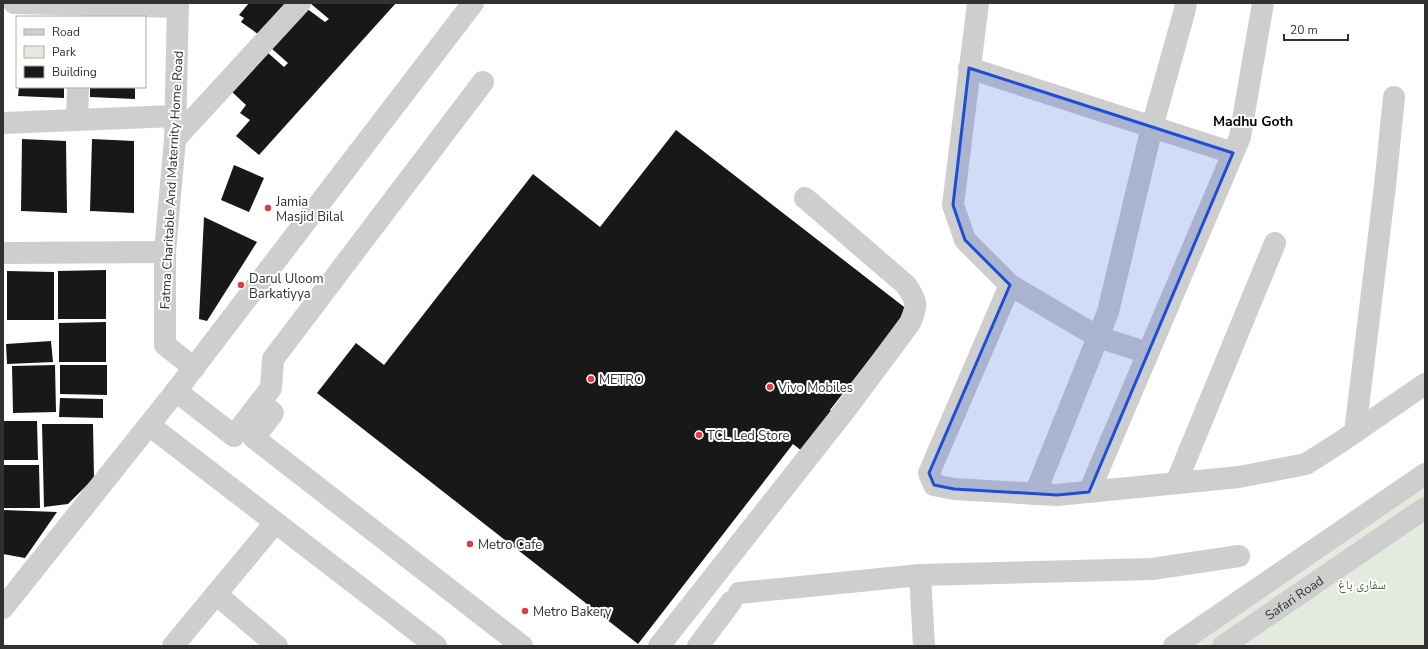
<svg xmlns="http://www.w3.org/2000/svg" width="1428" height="649" font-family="'Nunito Sans','Noto Naskh Arabic',sans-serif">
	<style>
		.green { fill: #e4eadd }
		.building { fill: #181818 }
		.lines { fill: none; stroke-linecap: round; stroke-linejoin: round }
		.minor { stroke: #cecece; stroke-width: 22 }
		.marked { fill: #1d4ed8; fill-opacity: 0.2; stroke: #1d4ed8; stroke-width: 3; stroke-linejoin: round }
		.poi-dot { fill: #df3c44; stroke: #fff; stroke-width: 1.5 }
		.labels { text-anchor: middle; stroke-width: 4; stroke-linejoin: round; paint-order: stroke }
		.street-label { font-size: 13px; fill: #313131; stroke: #fff }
		.poi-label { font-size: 13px; fill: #313131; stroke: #fff; text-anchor: start }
		.park-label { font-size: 13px; fill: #536b3f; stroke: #fff }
		.neighbourhood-label { font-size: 14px; font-weight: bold; fill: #000; stroke: #fff }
	</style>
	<rect width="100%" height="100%" fill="#fff"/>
	<!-- green -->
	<path class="green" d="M1425,467V646H1161Z"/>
	<!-- building -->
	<path class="building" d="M249,3H286L258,34L241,22L244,18L239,15Z
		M310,3H396L259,155L236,136L250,120L240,113L246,105L231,91L267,52L284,67L288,63L271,48L306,8L325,22L329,19Z
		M19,87H64V98L18,96Z
		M90,87H135V99L90,97Z
		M676,130L908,310L830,410L837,416L807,455L793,444L638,644L317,393L356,343L384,365L533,174L600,227Z
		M22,139L66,141L67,213L21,211Z
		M92,139L134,141V213L90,211Z
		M234,165L264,178L249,212L221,200Z
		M204,217L257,242L207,321L199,319Z
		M106,270V319H58V271Z
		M7,271L54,272V320H7Z
		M106,322V362H59V323Z
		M51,341L53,362L7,364L6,344Z
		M55,365L56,412L13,413L12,366Z
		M60,365H107V395L60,394Z
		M60,398L103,399V418L59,417Z
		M3,421H37L38,460H3Z
		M42,424H93L94,478L68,504L44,507Z
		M3,465H39L40,508H4Z
		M3,510L57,512L25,558L3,554Z"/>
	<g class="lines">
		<!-- minor -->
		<g class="minor">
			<path d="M14,3L178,7"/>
			<path d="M178,3L175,139L165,252V345L194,368"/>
			<path d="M978,3L953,205L965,240L1010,285L1098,337L1148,353"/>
			<path d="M969,68L1233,153"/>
			<path d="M77,120L78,87"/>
			<path d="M3,123L175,116"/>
			<path d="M175,139L300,3"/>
			<path d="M3,253L165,252"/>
			<path d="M1010,285L929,473L934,485L954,489L1057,495L1239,477L1306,464L1339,443L1425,384"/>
			<path d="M176,391L234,436L271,388L273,359L483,82"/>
			<path d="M260,402L273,413L254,438L522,646"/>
			<path d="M149,425L436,646"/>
			<path d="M1355,432L1385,186L1394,97"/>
			<path d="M1176,483L1275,243"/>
			<path d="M1089,492L1240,137L1263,3"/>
			<path d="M1035,494L1108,312L1152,127L1184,13L1186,3"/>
			<path d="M920,575L924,646"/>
			<path d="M739,593L920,575L1152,569L1239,556"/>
			<path d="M216,594L277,646"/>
			<path d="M3,608L176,391L473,3"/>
			<path d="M173,646L275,523"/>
			<path d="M659,646L846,409L910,323C918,305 917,301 906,285L805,198"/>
			<path d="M698,646L731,602"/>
			<path d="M1174,646L1425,474"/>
			<path id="s1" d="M1223,646L1425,508"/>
		</g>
	</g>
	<!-- marked area -->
	<path class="marked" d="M969,68L1233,153L1089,492L1057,495L954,489L934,485L929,473L1010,285L965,240L953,205Z"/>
	<!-- markers -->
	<g class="poi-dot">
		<circle cx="268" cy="208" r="4"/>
		<circle cx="241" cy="285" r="4"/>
		<circle cx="591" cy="379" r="4"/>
		<circle cx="770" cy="387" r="4"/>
		<circle cx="699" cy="435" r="4"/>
		<circle cx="470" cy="544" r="4"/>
		<circle cx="525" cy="611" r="4"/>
	</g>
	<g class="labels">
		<!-- street labels -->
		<g class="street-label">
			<text transform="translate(171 180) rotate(-87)" y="5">Fatma Charitable And Maternity Home Road</text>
			<text dy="5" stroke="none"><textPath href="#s1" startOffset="86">Safari Road</textPath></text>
		</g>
		<!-- poi labels -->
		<g class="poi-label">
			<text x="276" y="206">Jamia<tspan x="276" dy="15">Masjid Bilal</tspan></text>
			<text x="249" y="283">Darul Uloom<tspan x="249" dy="15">Barkatiyya</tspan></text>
			<text x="599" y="384">METRO</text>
			<text x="778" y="392">Vivo Mobiles</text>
			<text x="707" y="440">TCL Led Store</text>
			<text x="478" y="549">Metro Cafe</text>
			<text x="533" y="616">Metro Bakery</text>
		</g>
		<!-- park labels -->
		<g class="park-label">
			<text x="1362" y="589">سفاری باغ</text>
		</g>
		<!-- neighbourhood labels -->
		<g class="neighbourhood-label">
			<text x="1253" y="126">Madhu Goth</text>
		</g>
	</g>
	<!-- border -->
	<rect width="1428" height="649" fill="none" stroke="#313131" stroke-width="8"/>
	<!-- legend -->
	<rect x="16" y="16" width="130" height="72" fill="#ffffff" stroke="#adadad"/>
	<rect x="24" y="29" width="20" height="6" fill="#cecece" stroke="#adadad"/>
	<text x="52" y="36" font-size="12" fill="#313131">Road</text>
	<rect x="24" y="46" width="20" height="12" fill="#e4eadd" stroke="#adadad"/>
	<text x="52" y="56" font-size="12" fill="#313131">Park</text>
	<rect x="24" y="66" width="20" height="12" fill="#181818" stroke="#adadad"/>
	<text x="52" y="76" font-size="12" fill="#313131">Building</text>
	<!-- scale -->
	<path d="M1284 34v6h64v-6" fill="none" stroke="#313131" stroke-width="2"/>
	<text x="1290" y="34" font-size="12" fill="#313131" stroke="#ffffff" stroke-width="3" paint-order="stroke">20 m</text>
</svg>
